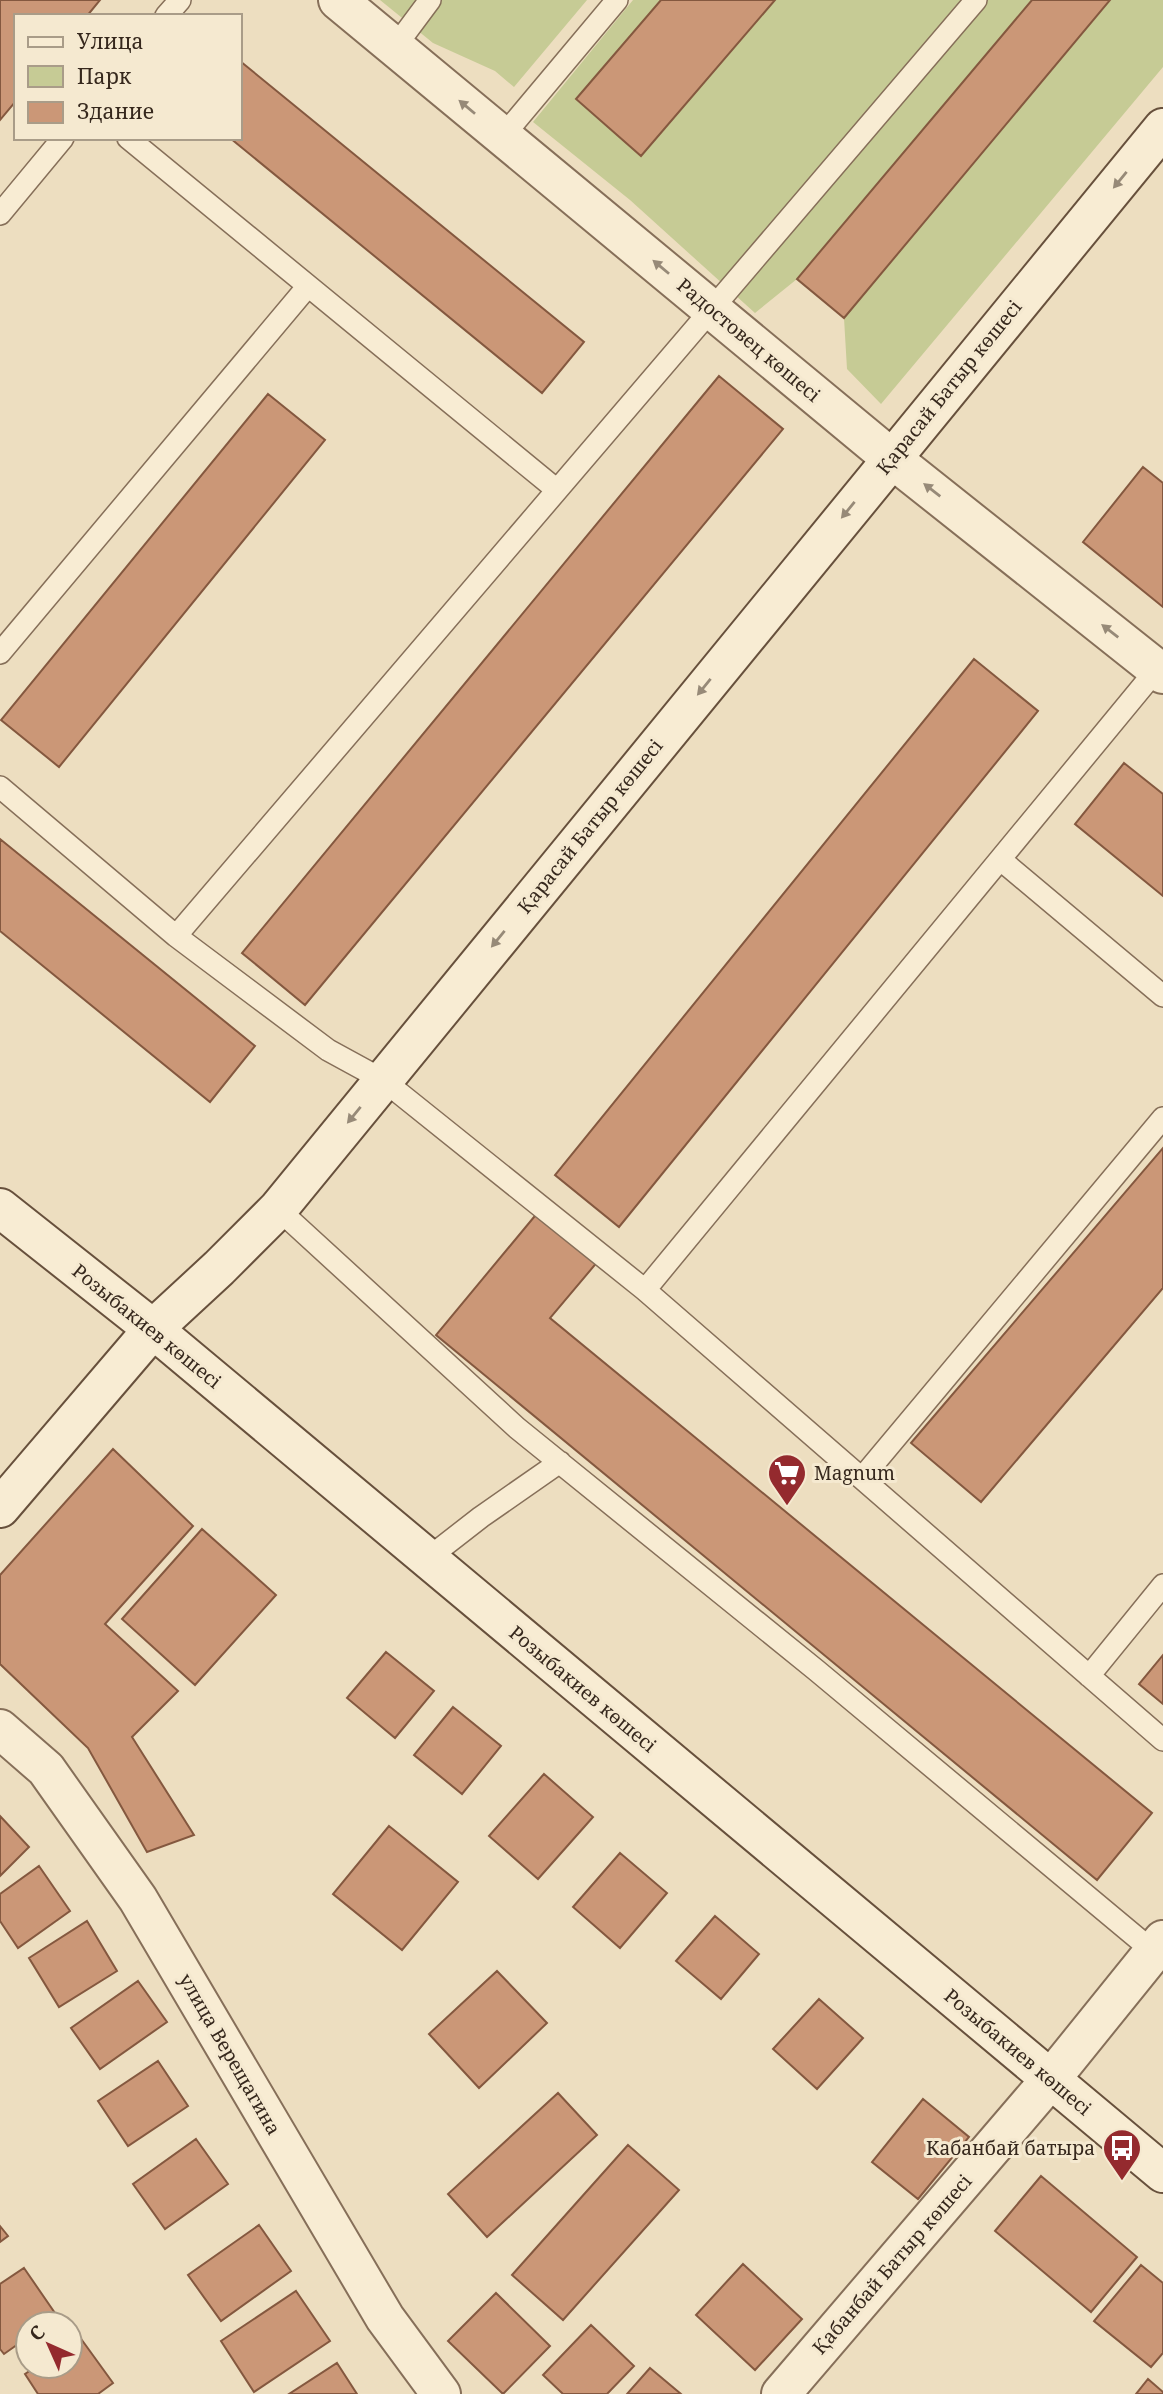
<svg xmlns="http://www.w3.org/2000/svg" width="1163" height="2394" font-family="'Noto Serif',serif">
	<style>
		.green { fill: #c6cb95 }
		.building { fill: #cb9777; stroke: #84583f; stroke-width: 2 }
		.lines { fill: none; stroke-linecap: round; stroke-linejoin: round }
		.lane-casing { stroke: #866f59; stroke-width: 24 }
		.street-casing { stroke: #866f59; stroke-width: 42 }
		.secondary-casing { stroke: #67503c; stroke-width: 42 }
		.lane { stroke: #f8ecd3; stroke-width: 21 }
		.street { stroke: #f8ecd3; stroke-width: 38 }
		.secondary { stroke: #f8ecd3; stroke-width: 38 }
		.oneway { fill: #978a78 }
		.labels { text-anchor: middle; stroke-width: 6; stroke-linejoin: round; paint-order: stroke }
		.street-label { font-size: 19px; fill: #36281d; stroke: #f5e9d0 }
		.poi-label { font-size: 19px; fill: #36281d; stroke: #f5e9d0; text-anchor: start }
	</style>
	<rect width="100%" height="100%" fill="#eddec0"/>
	<!-- green -->
	<path class="green" d="M380,0H587L514,87L495,71L433,43Z
		M633,0H661L576,99L641,156L775,0H1032L797,279L755,313L630,200L533,122Z
		M1110,0H1163V67L881,404L847,369L844,318Z"/>
	<!-- building -->
	<path class="building" d="M0,0H100L87,16H16V101L0,120Z
		M661,0H775L641,156L576,99Z
		M1032,0H1110L844,318L797,279Z
		M240,61L584,342L542,393L230,138H240Z
		M719,376L783,429L305,1005L242,953Z
		M268,394L325,440L59,767L1,720Z
		M1143,467L1163,483V607L1083,542Z
		M974,659L1038,711L619,1227L555,1175Z
		M1124,763L1163,794V896L1075,824Z
		M0,839L255,1046L210,1102L0,931Z
		M1163,1148V1288L981,1502L911,1443Z
		M539,1211L599,1260L550,1318L1152,1813L1097,1880L436,1335Z
		M113,1449L193,1526L105,1624L178,1691L132,1737L194,1835L147,1852L88,1748L0,1664V1575Z
		M202,1529L276,1595L195,1685L122,1619Z
		M386,1652L434,1691L395,1738L347,1698Z
		M1163,1655V1704L1139,1684Z
		M453,1707L501,1746L462,1794L414,1755Z
		M544,1774L593,1817L538,1879L489,1836Z
		M0,1816L29,1847L0,1876Z
		M389,1826L458,1882L402,1950L333,1894Z
		M620,1853L667,1893L620,1948L573,1907Z
		M39,1866L70,1911L18,1948L0,1921V1894Z
		M715,1916L759,1954L721,1999L676,1961Z
		M87,1921L117,1971L59,2007L29,1958Z
		M497,1971L547,2023L479,2088L429,2034Z
		M138,1981L167,2022L100,2069L71,2028Z
		M819,1999L863,2038L817,2089L773,2049Z
		M158,2061L188,2106L128,2146L98,2101Z
		M558,2093L597,2135L487,2237L448,2194Z
		M923,2099L969,2137L918,2199L872,2162Z
		M196,2139L228,2184L165,2229L133,2184Z
		M628,2145L679,2190L563,2320L512,2275Z
		M1041,2176L1137,2257L1091,2312L995,2231Z
		M259,2225L291,2271L221,2321L188,2275Z
		M0,2226L8,2236L0,2242Z
		M743,2264L802,2319L755,2370L696,2315Z
		M1141,2265L1163,2283V2353L1151,2367L1094,2321Z
		M24,2268L57,2316L46,2324H28V2337L4,2354L0,2349V2284Z
		M296,2291L330,2341L254,2392L221,2341Z
		M496,2293L550,2346L503,2394L448,2341Z
		M591,2325L634,2366L607,2394H563L543,2375Z
		M79,2336L113,2383L98,2394H38L25,2374L37,2366H70V2342Z
		M337,2363L357,2394H289Z
		M650,2368L681,2394H627Z
		M1148,2379L1163,2392V2394H1136Z"/>
	<g class="lines">
		<defs>
			<path id="lane" d="M166,16L180,0
				M395,47L430,0
				M503,136L617,0
				M128,138L557,490
				M0,214L63,138
				M0,653L308,286
				M1157,669L645,1290L1163,1740
				M0,787L176,936L976,0
				M1001,860L1163,996
				M176,936L328,1050L383,1080L645,1290
				M278,1209L517,1428L816,1670L1154,1952
				M862,1478L1163,1118
				M427,1559L481,1517L560,1462
				M1089,1676L1163,1585"/>
			<path id="street" d="M338,0L891,458L1163,674
				M0,1729L46,1769L138,1899L385,2318L441,2394
				M781,2394L1050,2080L1163,1940"/>
			<path id="secondary" d="M0,1208L153,1329L1163,2173
				M0,1508L153,1329L219,1268L278,1209L1163,128"/>
		</defs>
		<!-- lane casing -->
		<use href="#lane" class="lane-casing"/>
		<!-- street casing -->
		<use href="#street" class="street-casing"/>
		<!-- secondary casing -->
		<use href="#secondary" class="secondary-casing"/>
		<!-- lane -->
		<use href="#lane" class="lane"/>
		<!-- street -->
		<use href="#street" class="street"/>
		<!-- secondary -->
		<use href="#secondary" class="secondary"/>
	</g>
	<!-- one-way arrows -->
	<defs><path id="oneway-solid" d="M-6-.8H1V-3.2L6.5 0L1 3.2V.8H-6Z" transform="scale(1.75)"/></defs>
	<g class="oneway">
		<use href="#oneway-solid" transform="translate(467 107) rotate(-140)"/>
		<use href="#oneway-solid" transform="translate(1120 180) rotate(129)"/>
		<use href="#oneway-solid" transform="translate(661 267) rotate(-140)"/>
		<use href="#oneway-solid" transform="translate(932 490) rotate(-142)"/>
		<use href="#oneway-solid" transform="translate(848 510) rotate(129)"/>
		<use href="#oneway-solid" transform="translate(1110 631) rotate(-142)"/>
		<use href="#oneway-solid" transform="translate(704 687) rotate(129)"/>
		<use href="#oneway-solid" transform="translate(498 939) rotate(129)"/>
		<use href="#oneway-solid" transform="translate(354 1115) rotate(129)"/>
	</g>
	<!-- icons -->
	<defs>
		<symbol id="supermarket-pin" viewBox="-11 -11 22 30"><path d="M0 17L-7.5 6A9.5 9.5 0 1 1 7.5 6Z" fill="#942a2e" stroke="#f5e9d0"/><path d="M-6-5.5h2.5l.6 2H6L4.5 2H-2.5L-4.4-4H-6ZM-1.5 3.2a1.3 1.3 0 1 0 .1 0ZM3 3.2a1.3 1.3 0 1 0 .1 0Z" fill="#fff"/></symbol>
		<symbol id="bus-pin" viewBox="-11 -11 22 30"><path d="M0 17L-7.5 6A9.5 9.5 0 1 1 7.5 6Z" fill="#942a2e" stroke="#f5e9d0"/><path d="M-5-6H5V4H4V6H2V4H-2V6H-4V4H-5ZM-3.5-4V0h7V-4ZM-3.5 1.2v1.5H-2V1.2ZM2 1.2v1.5H3.5V1.2Z" fill="#fff"/></symbol>
	</defs>
	<g fill-rule="evenodd">
		<use href="#supermarket-pin" x="765" y="1451" width="44" height="60"/>
		<use href="#bus-pin" x="1100" y="2126" width="44" height="60"/>
	</g>
	<g class="labels">
		<!-- street labels -->
		<g class="street-label">
			<text transform="translate(749 340) rotate(40)" y="7">Радостовец көшесі</text>
			<text transform="translate(949 387) rotate(-51)" y="7">Қарасай Батыр көшесі</text>
			<text transform="translate(590 826) rotate(-51)" y="7">Қарасай Батыр көшесі</text>
			<text transform="translate(147 1326) rotate(39)" y="7">Розыбакиев көшесі</text>
			<text transform="translate(583 1689) rotate(40)" y="7">Розыбакиев көшесі</text>
			<text transform="translate(1018 2052) rotate(40)" y="7">Розыбакиев көшесі</text>
			<text transform="translate(230 2054) rotate(60)" y="7">улица Верещагина</text>
			<text transform="translate(892 2264) rotate(-49)" y="7">Қабанбай Батыр көшесі</text>
		</g>
		<!-- poi labels -->
		<g class="poi-label">
			<text x="814" y="1480">Magnum</text>
			<text x="1095" y="2155" text-anchor="end">Кабанбай батыра</text>
		</g>
	</g>
	<!-- legend -->
	<rect x="14" y="14" width="228" height="126" fill="#f5e9d0" stroke="#a99c88" stroke-width="2"/>
	<rect x="28" y="37" width="35" height="10" fill="#f8ecd3" stroke="#a99c88" stroke-width="2"/>
	<text x="77" y="49" font-size="21" fill="#36281d">Улица</text>
	<rect x="28" y="66" width="35" height="21" fill="#c6cb95" stroke="#a99c88" stroke-width="2"/>
	<text x="77" y="84" font-size="21" fill="#36281d">Парк</text>
	<rect x="28" y="102" width="35" height="21" fill="#cb9777" stroke="#a99c88" stroke-width="2"/>
	<text x="77" y="119" font-size="21" fill="#36281d">Здание</text>
	<!-- north arrow -->
	<g transform="translate(49 2345) rotate(315)"><circle r="33" fill="#f5e9d0" stroke="#a99c88" stroke-width="2"/>
	<path d="M0-5L12 26L0 18L-12 26Z" fill="#942a2e"/>
	<text y="-10" font-size="19" font-weight="bold" text-anchor="middle" fill="#36281d">С</text>
	</g>
</svg>
